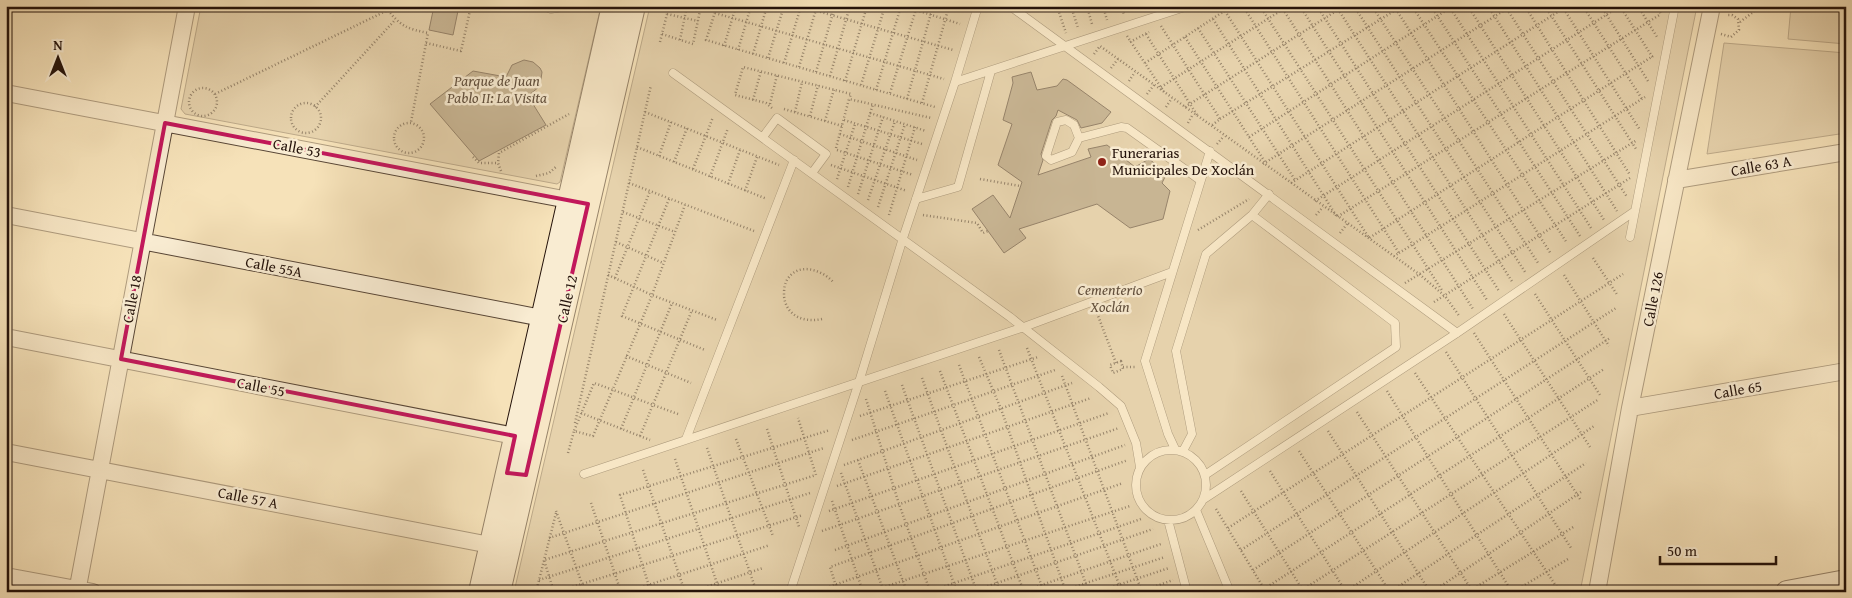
<svg xmlns="http://www.w3.org/2000/svg" width="1852" height="598" font-family="'Gentium Book Plus',serif">
	<style>
		.green { fill: #d2bf9b; stroke: #7b6852 }
		.building { fill: #917e65; stroke: #24120a }
		.lines { fill: none; stroke-linecap: round; stroke-linejoin: round }
		.lane-casing { stroke: #584636; stroke-width: 9 }
		.street-casing { stroke: #584636; stroke-width: 18 }
		.secondary-casing { stroke: #24120a; stroke-width: 24 }
		.path { stroke: #24120a; stroke-width: 2.5; stroke-dasharray: 1 2.5; stroke-linecap: butt }
		.lane { stroke: #f9ecd2; stroke-width: 8 }
		.street { stroke: #f9ecd2; stroke-width: 16 }
		.secondary { stroke: #f9ecd2; stroke-width: 22 }
		.marked { fill: none; stroke: #c2185b; stroke-width: 4; stroke-linejoin: round }
		.poi-dot { fill: #8f2418; stroke: #f9ecd2; stroke-width: 2 }
		.labels { text-anchor: middle; stroke-width: 5; stroke-linejoin: round; paint-order: stroke }
		.park-label { font-size: 15px; font-style: italic; fill: #614f3d; stroke: #f9ecd2 }
		.street-label { font-size: 15px; fill: #24120a; stroke: #f9ecd2 }
		.poi-label { font-size: 15px; fill: #24120a; stroke: #f9ecd2; text-anchor: start }
	</style>
	<rect width="100%" height="100%" fill="#f6e2b9"/>
	<filter id="stains"><feTurbulence type="fractalNoise" baseFrequency=".004" numOctaves="4"/><feColorMatrix values="0 0 0 0 .2 0 0 0 0 .09 0 0 0 0 .02 0 0 0 .5 -.17"/></filter>
	<radialGradient id="worn" r=".72"><stop offset=".6" stop-color="#630" stop-opacity="0"/><stop offset="1" stop-color="#630" stop-opacity=".3"/></radialGradient>
	<!-- green -->
	<path class="green" d="M201,6H601L560,182L557,184L185,114L181,109Z
		M650,6H1697L1580,592H514Z
		M1791,6L1846,7V44L1788,39Z
		M1724,43L1846,53V133L1707,154Z"/>
	<!-- building -->
	<path class="building" d="M434,6H459L453,35L429,30Z
		M524,60L533,62L540,68L542,72L540,86L528,96L546,125L479,161L430,104L473,71L506,77L512,65Z
		M1031,72L1037,90L1057,86L1063,79L1067,80L1111,112L1102,123L1081,128L1077,120L1058,110L1056,116L1052,120L1041,154L1043,160L1038,175L1091,157L1088,149L1107,145L1135,167L1149,159L1167,173L1162,183L1170,191L1163,219L1130,228L1097,204L1019,229L1026,238L1004,253L972,209L993,195L1010,218L1022,182L998,165L1012,124L1003,120L1013,83L1012,77Z"/>
	<g class="lines">
		<defs>
			<path id="lane" d="M544,6L551,9L568,6
				M1010,6L1457,333
				M673,73L1010,317L1099,387L1121,406L1136,443L1140,467
				M955,82L1188,6
				M763,137L777,118L826,154L812,173
				M1079,138L1072,152L1051,160L1046,156L1057,122L1066,120L1074,125L1079,138L1121,127L1127,128L1200,180
				M916,199L958,187L991,71
				M1252,215L1269,194
				M1630,237L1675,6
				M686,439L794,160
				M1175,449L1168,434L1145,361L1210,151
				M1136 485a35 35 0 1 1 70 0a35 35 0 1 1-70 0Z
				M1183,451L1192,434L1176,351L1206,254L1252,215L1395,323L1396,347L1205,475
				M584,474L1024,327L1172,272
				M1204,499L1457,333L1635,211
				M1196,510L1230,592
				M1168,520L1187,592
				M790,592L859,382L903,238L955,82L978,6"/>
			<path id="street" d="M6,93L579,202
				M1676,180L1846,152
				M6,215L542,318
				M6,337L515,436
				M1630,408L1846,371
				M6,452L490,545
				M6,576L93,592
				M77,592L187,6
				M1597,592L1630,408L1712,6"/>
			<path id="secondary" d="M480,592L613,6
				M499,592L634,6
				M1787,592L1846,581"/>
		</defs>
		<!-- lane casing -->
		<use href="#lane" class="lane-casing"/>
		<!-- street casing -->
		<use href="#street" class="street-casing"/>
		<!-- secondary casing -->
		<use href="#secondary" class="secondary-casing"/>
		<!-- path -->
		<path class="path" d="M717,6L706,40L935,107
			M800,6L953,50
			M903,6L960,24
			M1057,6L1066,33
			M1071,6L1078,28
			M1087,6L1092,24
			M1103,6L1107,20
			M1121,6L1124,14
			M1243,6L1399,253L1394,256
			M1260,6L1443,292
			M1281,6L1473,309
			M1300,6L1487,300
			M1317,6L1499,291
			M1336,6L1513,283
			M1354,6L1525,272
			M1372,6L1538,263
			M1394,6L1551,254
			M1412,6L1567,243
			M1431,6L1580,236
			M1449,6L1591,228
			M1468,6L1604,220
			M1488,6L1617,211
			M1505,6L1627,197
			M1525,6L1630,175
			M1545,6L1636,149
			M1562,6L1640,130
			M1583,6L1642,99
			M1601,6L1648,81
			M1620,6L1653,58
			M1638,6L1657,37
			M1657,6L1661,14
			M1036,10L1047,6
			M1225,11L1369,238L1653,56
			M715,13L944,79
			M667,14L698,21
			M1213,19L1337,217L1661,14
			M1740,22L1761,6
			M1161,26L1220,119L1211,126
			M1198,28L1295,180
			M662,34L693,44L701,6
			M1146,34L1197,115
			M1721,34L1731,37L1739,30L1738,19L1732,15H1726
			M1127,36L1164,92
			M1185,37L1265,162
			M680,40L687,6
			M660,42L669,6
			M1130,42L1149,32
			M426,43L461,51L471,6
			M724,46L736,6
			M738,50L751,6
			M753,54L767,6
			M1094,54L1100,46L1419,274L1445,296L1460,317
			M768,58L784,6
			M784,63L801,6
			M1145,63L1232,6
			M799,67L817,6
			M1111,68L1118,59
			M816,72L835,6
			M830,76L850,6
			M845,81L867,6
			M1129,81L1135,72
			M861,85L885,6
			M1161,87L1288,6
			M189 102a14 14 0 1 1 28 0a14 14 0 1 1-28 0Z
			M876,90L901,6
			M890,93L917,6
			M215,94L388,10C400,26 408,29 428,33L411,122
			M1147,94L1154,85
			M907,99L933,6
			M753,100L761,71
			M922,103L949,6
			M291 118a15 15 0 1 1 30 0a15 15 0 1 1-30 0Z
			M770,104L777,75
			M315,107L395,20
			M1166,107L1172,98
			M1185,107L1344,6
			M772,108L766,103L735,95L743,67L851,94L849,99
			M784,109L842,126
			M645,112L779,165
			M795,112L802,82
			M870,113L926,131
			M810,116L818,85
			M1220,119L1402,6
			M844,120L922,144
			M825,121L834,89
			M394 138a15 15 0 1 1 30 0a15 15 0 1 1-30 0Z
			M1188,123L1193,114
			M840,134L917,160
			M1249,137L1453,6
			M1217,144L1224,136
			M637,147L767,199
			M836,148L849,99L931,118
			M837,150L913,175
			M659,156L671,122
			M473,157L479,163H498
			M674,162L687,128
			M1263,164L1511,6
			M831,165L907,191
			M693,169L713,117
			M501,171L498,163L499,153L569,114
			M536,176L549,173L557,166
			M710,177L728,128
			M837,179L855,124
			M980,179L1020,186
			M629,183L754,231
			M1291,183L1567,6
			M728,184L740,150
			M848,187L873,104
			M745,191L757,157
			M858,194L883,117
			M669,199L622,316L705,350
			M868,200L895,121
			M1315,201L1620,6
			M878,207L905,124
			M623,212L675,232
			M889,215L915,127
			M923,215L977,223L983,233L988,231
			M1316,215L1323,207
			M1198,230L1249,199
			M1340,233L1347,224
			M616,242L663,263
			M1399,253L1645,97
			M1593,258L1618,296
			M608,275L652,295L685,205
			M1564,275L1609,346
			M615,278L650,191
			M1405,283L1637,140
			M1535,294L1600,395
			M1434,302L1630,178
			M1097,313L1116,363
			M1504,314L1590,447
			M822,319C804,323 786,316 784,296C784,291 784,285 787,280C798,261 823,270 834,283
			M1474,333L1580,499
			M1027,348L1122,592
			M999,350L1089,592
			M1446,352L1571,548
			M626,356L691,383
			M979,357L1001,409L1066,592
			M1121,361L1123,369L1113,373L1110,365Z
			M959,365L1044,592
			M1123,367H1136
			M940,371L1024,592
			M1415,373L1560,592
			M1062,376L1142,592
			M922,378L1000,592
			M902,385L977,592
			M885,391L957,592
			M1387,391L1512,592
			M866,399L899,504L930,591
			M1357,412L1473,592
			M581,413L650,440
			M678,414C650,404 622,393 594,383L574,431L593,436C613,389 633,342 652,295L717,320
			M860,416L1038,357
			M575,423L651,85
			M621,429L672,303
			M767,429L799,527
			M1328,431L1430,592
			M640,436L692,310
			M736,439L773,536
			M852,440L1055,370
			M707,448L756,590L749,592
			M1299,451L1390,592
			M568,453L574,431
			M675,459L720,592
			M858,460L907,592
			M844,465L1072,383
			M643,470L685,592
			M1270,471L1346,592
			M841,473L884,592
			M837,486L1091,398
			M1241,491L1304,592
			M832,501L863,592
			M591,503L621,592
			M1216,509L1266,592
			M556,511L585,592
			M829,511L1109,413
			M1228,528L1623,274
			M822,531L1119,428
			M549,538L824,448
			M835,550L1125,445
			M1241,550L1616,308
			M1253,570L1610,338
			M539,580L810,493
			M823,589L1123,483
			M1264,589L1604,369
			M1024,591L1161,544
			M536,592L556,513
			M554,592L544,560L816,475L798,418
			M556,592L803,515
			M627,592L770,545
			M651,592L620,495L830,430
			M691,592L763,568
			M838,592L830,567L1128,460
			M869,592L1130,506
			M928,592L1141,519
			M971,592L1153,529
			M1059,592L1165,557
			M1097,592L1169,568
			M1140,592L1173,580
			M1299,592L1599,399
			M1345,592L1594,426
			M1390,592L1586,463
			M1432,592L1581,492
			M1468,592L1575,526
			M1513,592L1568,559"/>
		<!-- lane -->
		<use href="#lane" class="lane"/>
		<!-- street -->
		<use href="#street" class="street"/>
		<!-- secondary -->
		<use href="#secondary" class="secondary"/>
	</g>
	<!-- marked area -->
	<path d="M0 0H1852V598H0ZM165,123L588,204L526,475L507,473L515,436L121,359Z" fill="#f6e2b9" fill-opacity=".55" fill-rule="evenodd"/>
	<path class="marked" d="M165,123L588,204L526,475L507,473L515,436L121,359Z"/>
	<!-- markers -->
	<circle class="poi-dot" cx="1102" cy="162" r="5"/>
	<g class="labels">
		<!-- park labels -->
		<g class="park-label">
			<text x="497" y="86">Parque de Juan<tspan x="497" dy="17">Pablo II: La Visita</tspan></text>
			<text x="1110" y="295">Cementerio<tspan x="1110" dy="17">Xoclán</tspan></text>
		</g>
		<!-- street labels -->
		<g class="street-label">
			<text transform="translate(297 148) rotate(11)" y="5">Calle 53</text>
			<text transform="translate(1761 166) rotate(-10)" y="5">Calle 63 A</text>
			<text transform="translate(274 267) rotate(11)" y="5">Calle 55A</text>
			<text transform="translate(132 299) rotate(-79)" y="5">Calle 18</text>
			<text transform="translate(567 299) rotate(-77)" y="5">Calle 12</text>
			<text transform="translate(1653 299) rotate(-79)" y="5">Calle 126</text>
			<text transform="translate(261 387) rotate(11)" y="5">Calle 55</text>
			<text transform="translate(1738 390) rotate(-10)" y="5">Calle 65</text>
			<text transform="translate(248 498) rotate(11)" y="5">Calle 57 A</text>
		</g>
		<!-- poi labels -->
		<g class="poi-label">
			<text x="1112" y="158">Funerarias<tspan x="1112" dy="17">Municipales De Xoclán</tspan></text>
		</g>
	</g>
	<!-- margin -->
	<rect width="1852" height="598" fill="none" stroke="#f6e2b9" stroke-width="25"/>
	<rect x="8" y="8" width="1837" height="583" fill="none" stroke="#24120a" stroke-width="2.5"/>
	<rect x="12" y="12" width="1827" height="573" fill="none" stroke="#24120a"/>
	<!-- north arrow -->
	<g transform="translate(58 58)" stroke="#f9ecd2" stroke-width="4" paint-order="stroke">
	<path d="M0-4L9 19L0 12L-9 19Z" fill="#24120a"/>
	<text y="-8" font-size="14" font-weight="bold" text-anchor="middle" fill="#24120a">N</text>
	</g>
	<!-- scale -->
	<path d="M1660 556v8h116v-8" fill="none" stroke="#24120a" stroke-width="2.5"/>
	<text x="1667" y="556" font-size="15" fill="#24120a" stroke="#f9ecd2" stroke-width="4" paint-order="stroke">50 m</text>
	<rect width="100%" height="100%" filter="url(#stains)"/>
	<rect width="100%" height="100%" fill="url(#worn)"/>
</svg>
